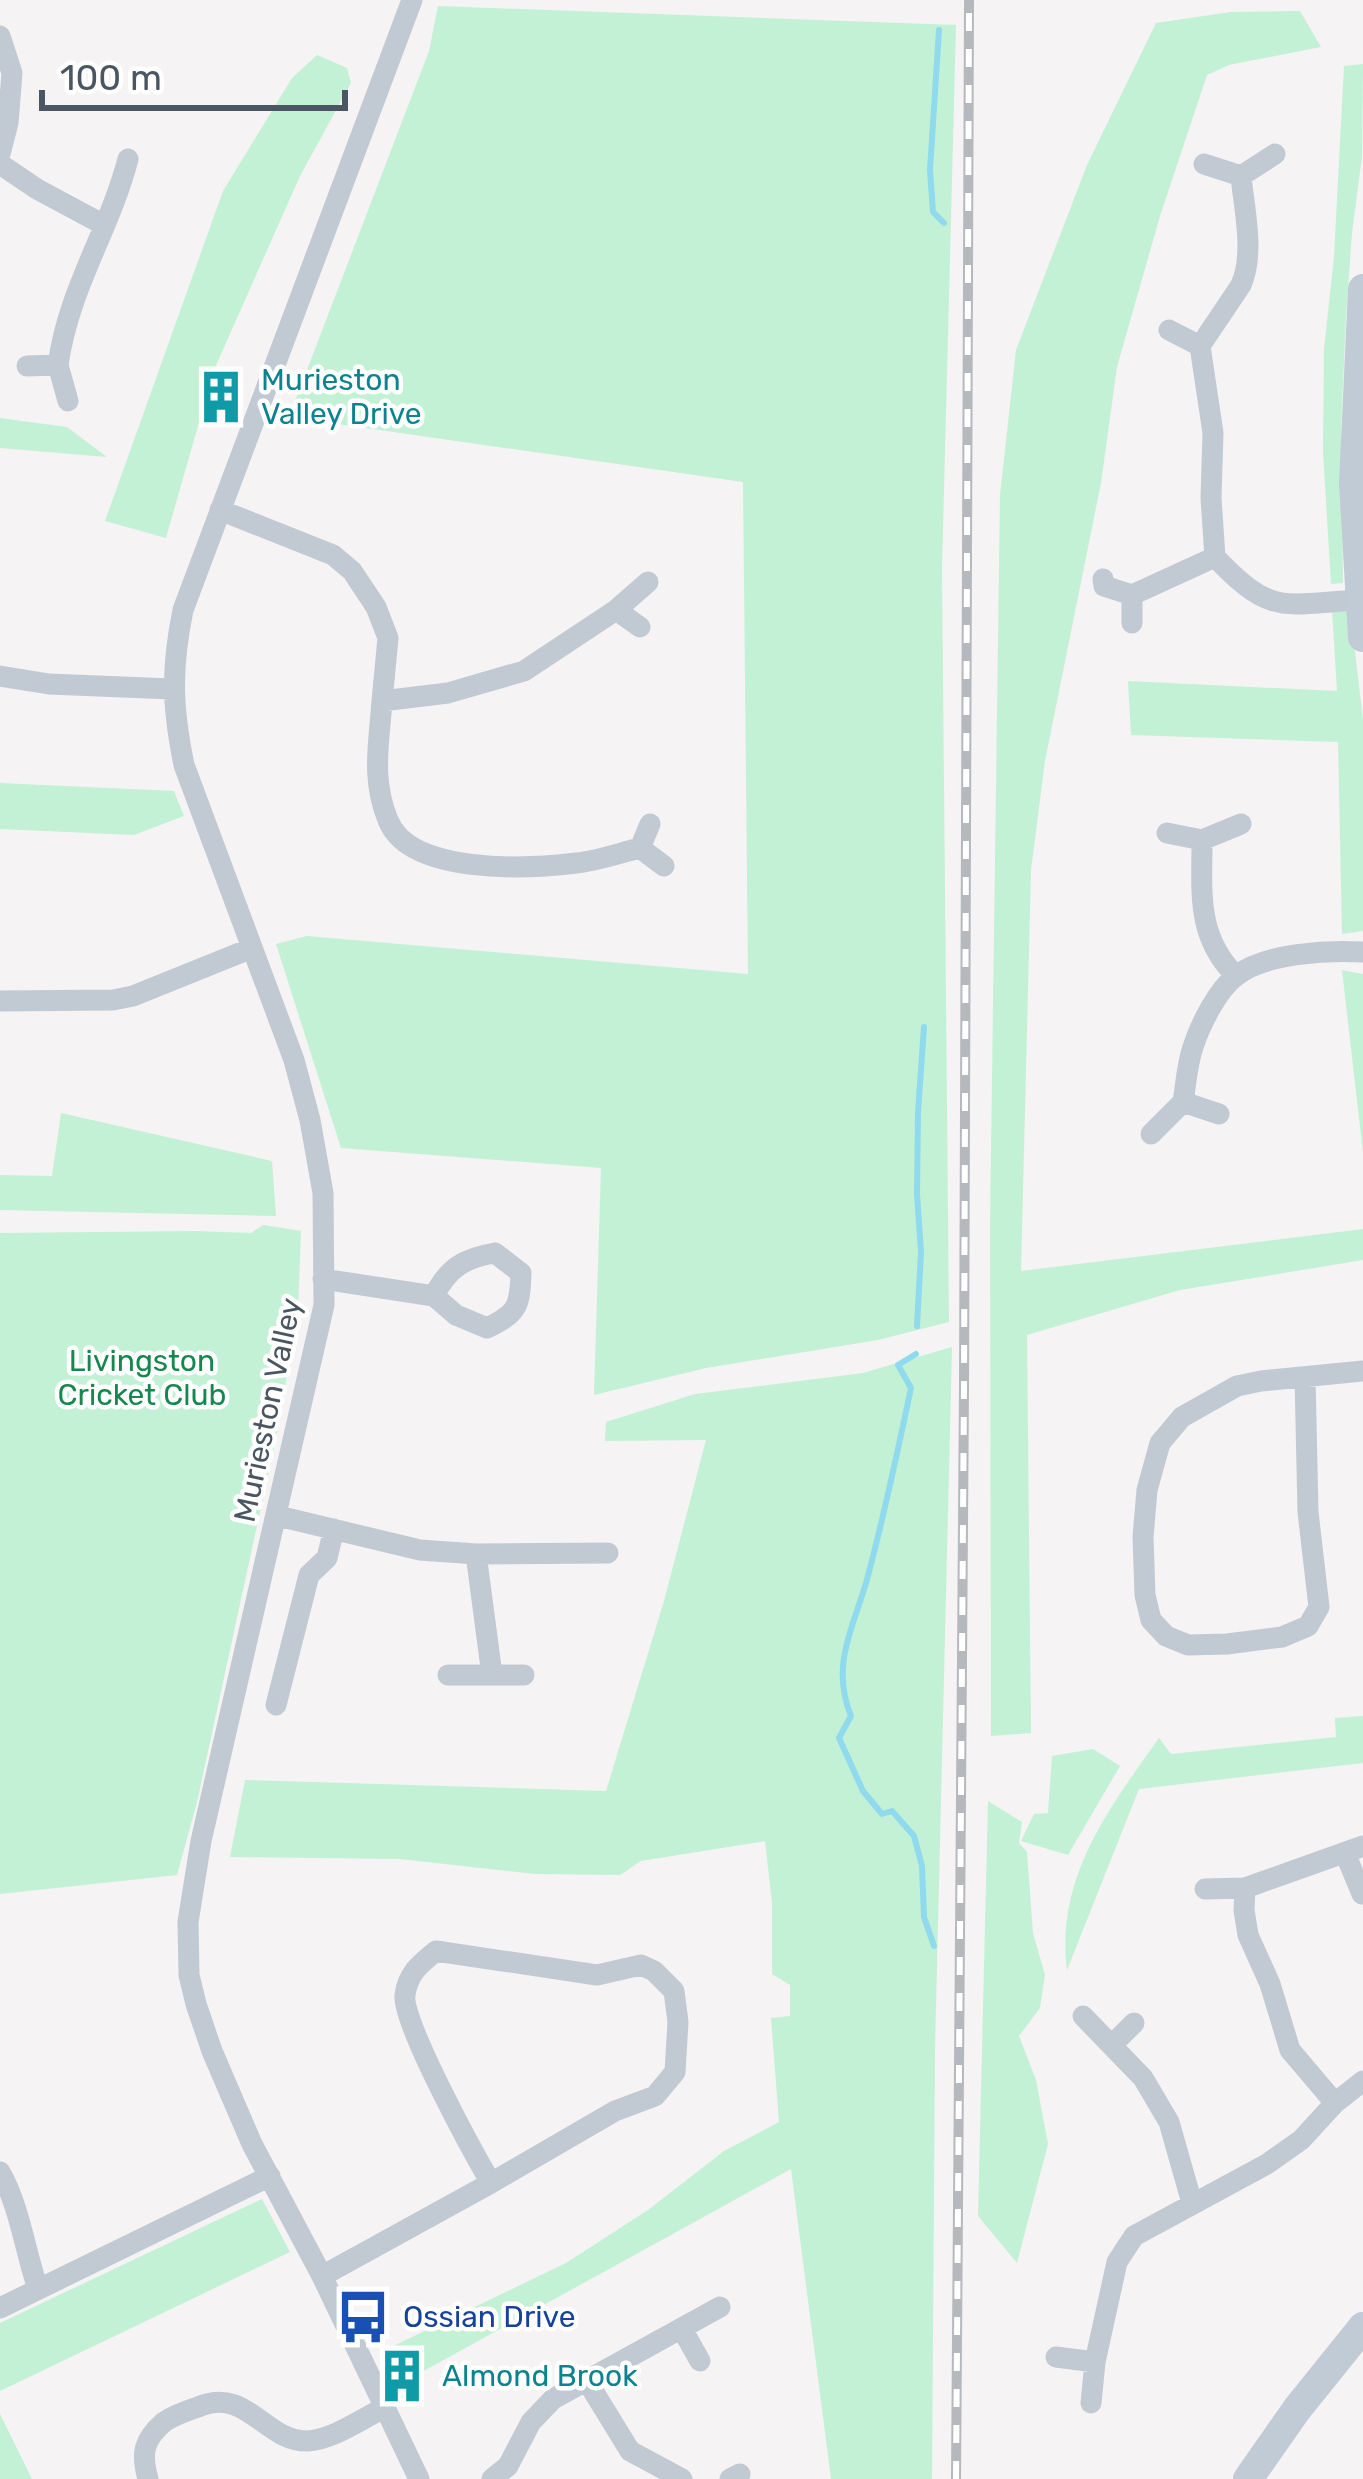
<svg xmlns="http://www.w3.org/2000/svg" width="1363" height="2479" font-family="Rubik,sans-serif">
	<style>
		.green { fill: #c3f1d5 }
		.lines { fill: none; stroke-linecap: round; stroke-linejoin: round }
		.stream { stroke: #90daee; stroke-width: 6 }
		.street { stroke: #c1cad2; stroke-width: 21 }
		.secondary { stroke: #c1cbd6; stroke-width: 30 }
		.rail-casing { stroke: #b5b8bd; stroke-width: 10 }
		.rail { stroke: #fff; stroke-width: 6; stroke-dasharray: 18; stroke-linecap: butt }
		.labels { text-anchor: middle; stroke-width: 9; stroke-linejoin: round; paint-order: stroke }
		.culture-label { font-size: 30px; fill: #0d838f; stroke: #fff; text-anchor: start }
		.park-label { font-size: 30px; fill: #17864f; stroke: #fff }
		.street-label { font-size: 30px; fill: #4a5661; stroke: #fff }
		.transit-label { font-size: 30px; fill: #164399; stroke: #fff; text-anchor: start }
	</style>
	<rect width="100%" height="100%" fill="#f5f3f3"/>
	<!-- green -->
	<path class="green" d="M438,6L956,25L942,568L949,1322L878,1340L706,1368L594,1395L601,1168L341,1148L276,944L307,936L748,974L743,482L289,417L429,51Z
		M1300,11L1321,47L1229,65L1207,75L1160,216L1117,367L1101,483L1045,761L1031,870L1021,1271L1363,1229V1260L1180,1290L1027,1335L1031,1733L991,1736L990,1225L1000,495L1016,350L1087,165L1156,23L1231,12Z
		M317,55L347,68L351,83L300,176L214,370L166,538L105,521L223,191L292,78Z
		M1363,64L1362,156L1352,233L1346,317L1341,428L1343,583L1331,584L1323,452L1324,349L1334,257L1344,66Z
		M0,418L67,427L107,457L0,448Z
		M1332,609H1350L1363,720V931L1342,934L1338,742L1131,735L1128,681L1337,691Z
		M0,783L174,791L184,816L134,835L0,829Z
		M1342,970L1363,974V1153Z
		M61,1113L272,1161L276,1216L0,1210V1175L52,1176Z
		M263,1225L301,1231L298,1312L276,1438L197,1802L177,1875L0,1894V1233L196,1231L251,1233Z
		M952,1347L935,2048L932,2479H831L791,2169L400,2384L385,2350L566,2263L648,2210L724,2151L779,2122L771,2018L790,2016V1985L772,1974V1903L765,1841L641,1861L620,1875L535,1874L400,1859L230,1857L245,1780L606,1791L664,1601L706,1440L605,1441L606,1422L695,1394L863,1373Z
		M1363,1716V1763L1139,1789L1067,1970C1055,1879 1109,1808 1159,1738L1171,1754L1336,1737L1335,1718Z
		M1093,1749L1120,1766L1068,1855L1021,1841L1034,1814L1048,1813L1052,1756Z
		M988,1801L1022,1822L1019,1843L1027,1852L1033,1933L1045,1975L1040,2008L1019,2036L1036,2080L1048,2144L1017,2263L978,2216Z
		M262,2199L290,2252L0,2391V2323Z
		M0,2414L32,2479H0Z"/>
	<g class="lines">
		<!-- stream -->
		<path class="stream" d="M939,30L930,170L933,212L944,223
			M917,1326L921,1252L917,1194L918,1112L924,1027
			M916,1354L898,1365L911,1388C898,1450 885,1511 869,1572C856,1624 829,1662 851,1716L839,1738L863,1791L882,1814L892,1811L914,1836L922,1866L924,1917L934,1946"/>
		<!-- street -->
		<path class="street" d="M412,0L183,610C171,669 172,706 184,765L294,1060L310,1120L323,1193L324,1305L201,1841L188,1922L189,1975L196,2004L212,2051L252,2144L322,2276L419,2479
			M0,36L12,73L8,123L0,154
			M0,164L37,189L104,225
			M1204,164L1241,176
			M1169,330L1200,346L1241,285C1255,253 1244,209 1241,176L1275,154
			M58,365C69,287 109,232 128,159
			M27,366L58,365L68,401
			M220,510L333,555L352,571L376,607L388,638L382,701L448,693L524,671L616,610L648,582
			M1215,557C1272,617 1283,604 1359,600
			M1103,579L1104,586L1132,595L1215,557L1211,498L1213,433L1200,346
			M1132,595V623
			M616,610L640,627
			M0,676L49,684L172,689
			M382,701C379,744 371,779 388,820C409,875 528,869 576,863C598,861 619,853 640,848
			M1167,833L1202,840C1202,893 1196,936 1236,976
			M1202,840L1241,824
			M640,848L664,866
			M640,848L650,824
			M0,1001L113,1000L133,996L252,948
			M1219,1114L1183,1102C1186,1084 1187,1064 1193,1047C1200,1025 1218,989 1236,976C1265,953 1328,950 1363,952
			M1151,1134L1183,1102
			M323,1279L434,1296C448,1268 464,1258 495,1253L521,1273C520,1306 518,1313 487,1328L456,1315L434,1296
			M1305,1377L1308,1512L1319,1607L1308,1626L1282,1637L1227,1644L1188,1645L1166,1636L1151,1620L1145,1595L1143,1537L1147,1490L1160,1443L1182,1417L1237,1386L1261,1381L1363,1371
			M278,1516L420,1550L476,1554L608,1553
			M448,1675H492L476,1554
			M492,1675H524
			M276,1705L309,1575L327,1558L334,1529
			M1345,1853L1362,1894
			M1245,1888L1363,1846
			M1205,1889L1245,1888L1244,1910L1248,1935L1270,1984L1290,2050L1335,2103
			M1083,2016L1143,2078L1169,2122L1192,2203
			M1113,2044L1134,2023
			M0,2172C20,2207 25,2251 38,2289
			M322,2276L491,2183C474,2154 401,2021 405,1995C408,1973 420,1964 436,1951L597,1975L641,1965L654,1971L674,1991L678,2022L675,2072L655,2096L615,2111L491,2183
			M0,2308L270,2176
			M682,2329L700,2361
			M1056,2357L1095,2362
			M587,2381L630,2451L682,2479
			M1091,2403L1095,2362L1117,2262L1134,2236L1267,2164L1301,2140L1335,2103L1363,2081
			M148,2479C141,2454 143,2440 164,2422C174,2415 186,2411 198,2407C248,2386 264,2442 308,2441C334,2439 361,2419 384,2408
			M492,2479L508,2466L531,2422L553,2399L720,2307
			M730,2479L740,2474"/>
		<!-- secondary -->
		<path class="secondary" d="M1363,289L1354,483L1363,637
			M1248,2479L1297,2409L1363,2327"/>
		<defs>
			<path id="rail" d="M956,2479L964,1387L969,0"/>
		</defs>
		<!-- rail casing -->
		<use href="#rail" class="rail-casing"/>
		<!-- rail -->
		<use href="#rail" class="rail"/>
	</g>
	<!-- icons -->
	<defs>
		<symbol id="building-bare" viewBox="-9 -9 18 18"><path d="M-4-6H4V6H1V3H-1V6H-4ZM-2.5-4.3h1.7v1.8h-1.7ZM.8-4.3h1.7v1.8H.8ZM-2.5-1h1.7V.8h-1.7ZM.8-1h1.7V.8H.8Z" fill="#0f9aa8" stroke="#fff" stroke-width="2.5" paint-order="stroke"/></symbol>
		<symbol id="bus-bare" viewBox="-9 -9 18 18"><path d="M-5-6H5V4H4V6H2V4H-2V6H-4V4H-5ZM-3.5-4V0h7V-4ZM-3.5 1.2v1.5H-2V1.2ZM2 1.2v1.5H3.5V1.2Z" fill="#1a4fb4" stroke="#fff" stroke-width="2.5" paint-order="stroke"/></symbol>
	</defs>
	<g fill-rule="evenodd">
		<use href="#building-bare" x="183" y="359" width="76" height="76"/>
		<use href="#bus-bare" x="325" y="2279" width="76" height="76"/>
		<use href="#building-bare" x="364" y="2338" width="76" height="76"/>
	</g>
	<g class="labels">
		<!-- culture labels -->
		<g class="culture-label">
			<text x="261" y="390">Murieston<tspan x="261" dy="34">Valley Drive</tspan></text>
			<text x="442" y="2386">Almond Brook</text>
		</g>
		<!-- park labels -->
		<g class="park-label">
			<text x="142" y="1371">Livingston<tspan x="142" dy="34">Cricket Club</tspan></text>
		</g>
		<!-- street labels -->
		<g class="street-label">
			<text transform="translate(268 1410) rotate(-78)" y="10">Murieston Valley</text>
		</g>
		<!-- transit labels -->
		<g class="transit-label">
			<text x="403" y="2327">Ossian Drive</text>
		</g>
	</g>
	<!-- scale -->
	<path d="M42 90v18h303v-18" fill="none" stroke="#4a5661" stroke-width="6"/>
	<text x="60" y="90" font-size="36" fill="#4a5661" stroke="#ffffff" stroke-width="9" paint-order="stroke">100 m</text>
</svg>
